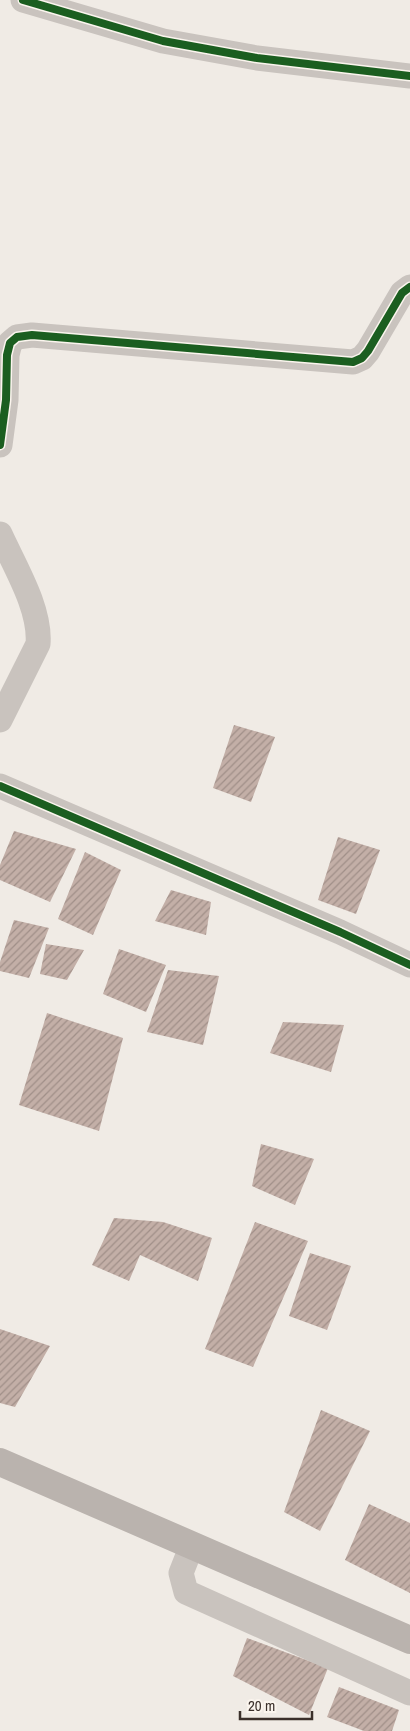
<svg xmlns="http://www.w3.org/2000/svg" width="410" height="1731" font-family="'Archivo Narrow',sans-serif">
	<style>
		.building { fill: url(#building-hatch) }
		.lines { fill: none; stroke-linecap: round; stroke-linejoin: round }
		.minor { stroke: #c9c3be; stroke-width: 25 }
		.secondary { stroke: #bab3ae; stroke-width: 28 }
		.cycleway-casing { stroke: #fbf5ee; stroke-width: 11 }
		.cycleway { stroke: #1b5e20; stroke-width: 8 }
	</style>
	<defs>
		<pattern id="building-hatch" width="6" height="6" patternUnits="userSpaceOnUse" patternTransform="scale(1.25)"><rect width="6" height="6" fill="#c3afa7"/><path d="M-1 1l2-2M0 6l6-6M5 7l2-2" fill="none" stroke="#a08f88"/></pattern>
	</defs>
	<rect width="100%" height="100%" fill="#f0ebe5"/>
	<!-- building -->
	<path class="building" d="M234,725L275,737L251,802L213,788Z
		M14,831L76,849L50,902L0,880V865Z
		M338,837L380,850L356,914L318,900Z
		M85,852L121,870L93,935L58,919Z
		M171,890L211,902L206,935L155,921Z
		M14,920L49,928L29,978L0,971V962Z
		M46,944L84,950L67,980L40,974Z
		M119,949L166,965L146,1012L103,994Z
		M168,970L219,976L203,1045L147,1032Z
		M47,1013L123,1038L99,1131L19,1105Z
		M283,1022L344,1025L331,1072L270,1053Z
		M261,1144L314,1159L295,1205L252,1186Z
		M114,1218L163,1222L212,1238L198,1281L140,1255L129,1281L92,1265Z
		M255,1222L308,1241L253,1367L205,1349Z
		M310,1253L351,1266L327,1330L289,1316Z
		M0,1329L50,1346L15,1407L0,1403Z
		M321,1410L370,1431L320,1531L284,1512Z
		M369,1504L410,1523V1593L345,1560Z
		M247,1638L328,1668L309,1715L233,1676Z
		M339,1687L399,1710L392,1731H364L327,1717Z"/>
	<g class="lines">
		<!-- minor -->
		<path class="minor" d="M23,0L163,41L257,58L410,76
			M0,445L6,400L7,355L10,343L17,337L32,335L353,362L362,358L368,351L402,293L410,287
			M0,534C15,567 41,609 38,644L0,720
			M0,786L340,932L410,965
			M192,1545L181,1573L186,1592L410,1693"/>
		<!-- secondary -->
		<path class="secondary" d="M0,1462L410,1640"/>
		<defs>
			<path id="cycleway" d="M23,0L163,41L257,58L410,76
				M0,445L6,400L7,355L10,343L17,337L32,335L353,362L362,358L368,351L402,293L410,287
				M0,786L340,932L410,965"/>
		</defs>
		<!-- cycleway casing -->
		<use href="#cycleway" class="cycleway-casing"/>
		<!-- cycleway -->
		<use href="#cycleway" class="cycleway"/>
	</g>
	<!-- scale -->
	<path d="M240 1711v8h72v-8" fill="none" stroke="#3b302b" stroke-width="2.5"/>
	<text x="248" y="1711" font-size="15" fill="#3b302b" stroke="#fbf5ee" stroke-width="4" paint-order="stroke">20 m</text>
</svg>
